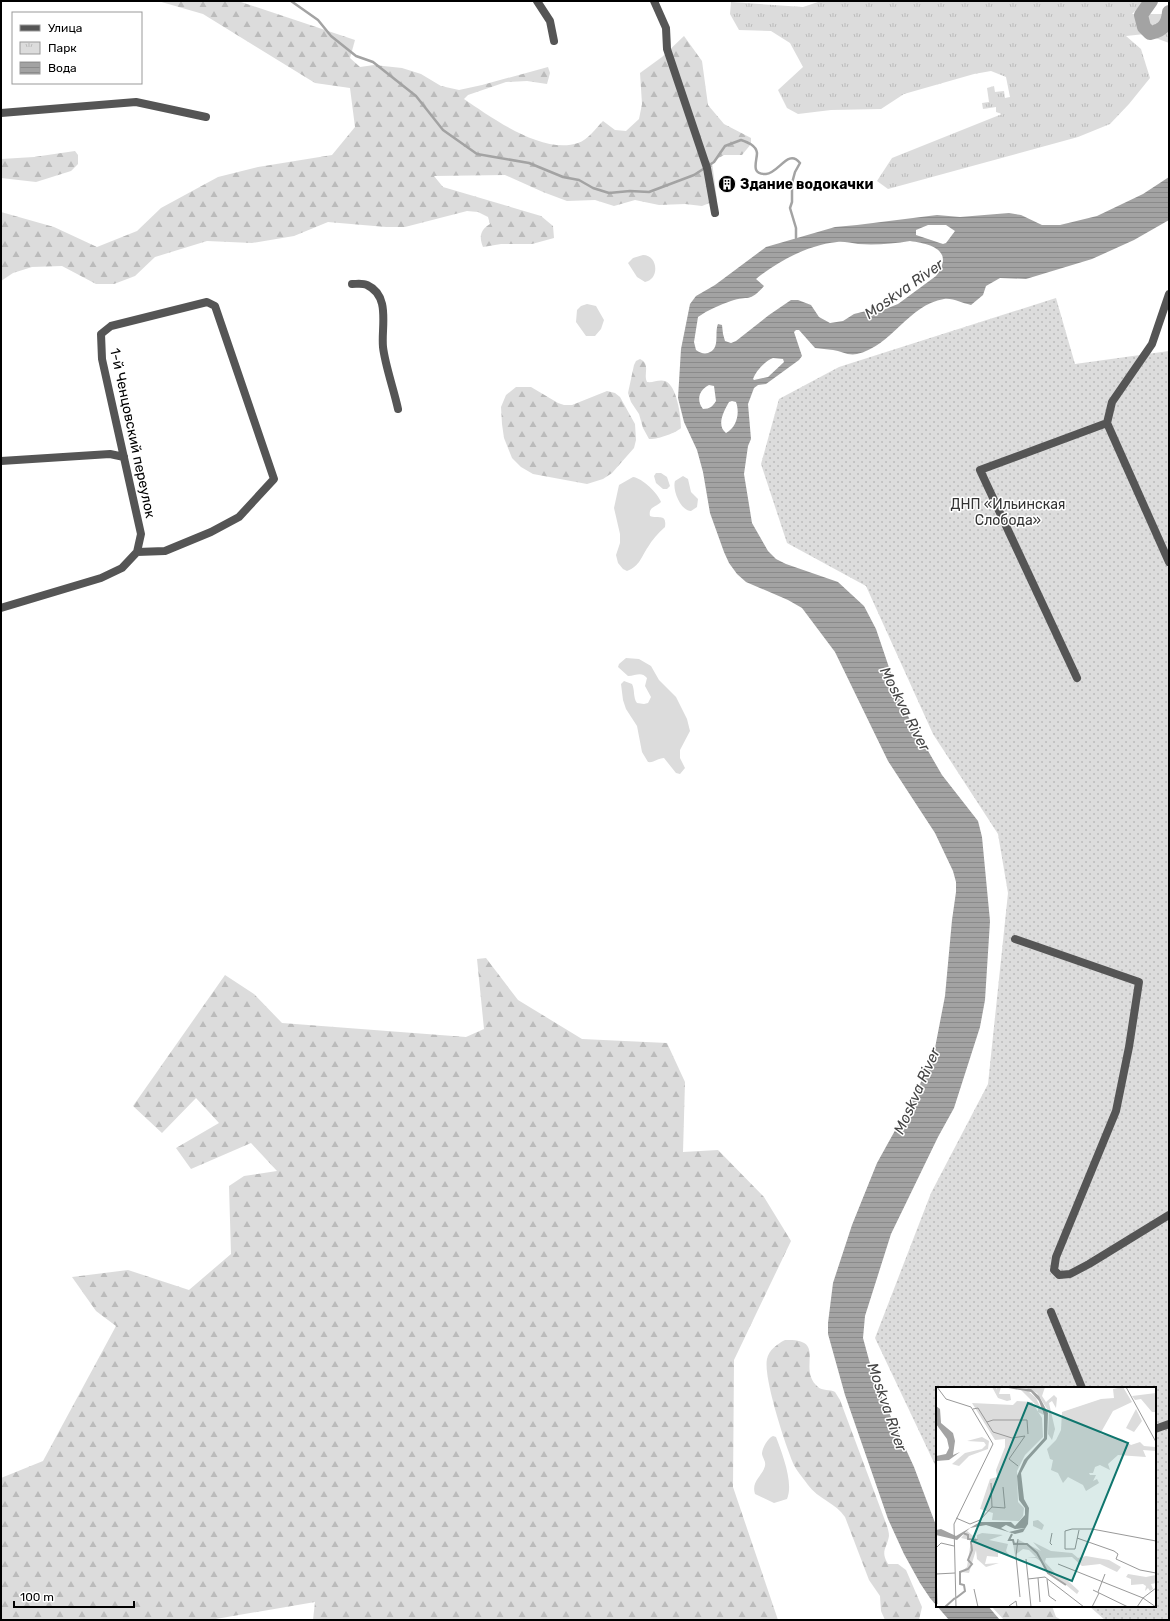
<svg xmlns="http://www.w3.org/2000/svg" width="1170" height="1621" font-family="Rubik,sans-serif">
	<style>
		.grass { fill: #dcdcdc }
		.forest { fill: url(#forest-firs) }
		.park { fill: url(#park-tufts) }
		.garden { fill: url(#garden-dots) }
		.water { fill: url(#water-rules); fill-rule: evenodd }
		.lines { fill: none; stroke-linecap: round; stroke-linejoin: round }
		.stream { stroke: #a3a3a3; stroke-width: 2.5 }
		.river { stroke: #a3a3a3; stroke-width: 14 }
		.street { stroke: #555; stroke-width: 8 }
		.labels { text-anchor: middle; stroke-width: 3; stroke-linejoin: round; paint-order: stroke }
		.poi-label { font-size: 14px; font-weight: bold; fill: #000; stroke: #fff; text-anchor: start }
		.street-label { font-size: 14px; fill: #000; stroke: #fff }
		.park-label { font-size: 14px; fill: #333; stroke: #fff }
		.water-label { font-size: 15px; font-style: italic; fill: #444; stroke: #fff }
		.inset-river { fill: none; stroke: #a3a3a3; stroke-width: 2 }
		.inset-road { fill: none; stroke: #999; stroke-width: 1 }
		.view { fill: #0f766e; fill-opacity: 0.15; stroke: #0f766e; stroke-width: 2 }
		.inset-edge { fill: none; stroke: #000; stroke-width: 2 }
	</style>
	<defs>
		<pattern id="forest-firs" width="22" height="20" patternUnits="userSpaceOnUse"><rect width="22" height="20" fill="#dcdcdc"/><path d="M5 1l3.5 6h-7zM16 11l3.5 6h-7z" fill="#bbb"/></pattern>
		<pattern id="park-tufts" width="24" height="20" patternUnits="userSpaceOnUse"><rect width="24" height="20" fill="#dcdcdc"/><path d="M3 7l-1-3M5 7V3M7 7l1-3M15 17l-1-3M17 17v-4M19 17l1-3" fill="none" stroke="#bbb"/></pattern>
		<pattern id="garden-dots" width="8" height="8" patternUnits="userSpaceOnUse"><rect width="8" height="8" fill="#dcdcdc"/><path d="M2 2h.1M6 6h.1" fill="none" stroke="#bbb" stroke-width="1.8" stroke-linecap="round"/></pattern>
		<pattern id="water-rules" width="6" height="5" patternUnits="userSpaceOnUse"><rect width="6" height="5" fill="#a3a3a3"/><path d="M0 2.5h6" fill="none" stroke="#8b8b8b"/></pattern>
	</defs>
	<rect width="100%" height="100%" fill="#fff"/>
	<!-- grass -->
	<path class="grass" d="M643,255C658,255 660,279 645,282L637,277L628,263L633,258Z
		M587,304L596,306L604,320L601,329L595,336H586L576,322L577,310L581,306Z
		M656,473H661L667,477L670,486L667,489H663L656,483L654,476Z
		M683,476L688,479L691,492L698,499L697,507L691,511C681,511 672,490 675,481Z
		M633,477C642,478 658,493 661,502C656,507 648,507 650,516C658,519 667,513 665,527C658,533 652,540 648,547C641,557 640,566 627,571L623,569L618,563L616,555L620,543V534L614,508L619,485Z
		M626,658L639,659L651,666L659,680L676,697L687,719L690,731L680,750V758L685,768L680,774L676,773L664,758C658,758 654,763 648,762L642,752L637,726L626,709L623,700L621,684L624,681L632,684C635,690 633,698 637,703L644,704L648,703L651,697L645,686L647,678C641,671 636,676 628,676L618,667L619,664Z
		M773,1436L776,1437C782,1453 794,1483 787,1499L774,1503L755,1494C751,1481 762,1477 765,1466C766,1461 763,1459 762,1454C762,1448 768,1438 773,1436Z"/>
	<!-- forest -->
	<path class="forest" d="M158,1H238L355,40L350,58L360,67L374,65L402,68L421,74L441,86L459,90L482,85L548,67L550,73L547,84L527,81L506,82L468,95L464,99C492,118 543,155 578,143C588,140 596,128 603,121L615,130L626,131L639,119L642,104L640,73L662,57L684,36L702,61L708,105L724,124L751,138V144L742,155H724L712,162L717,200L702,206L685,204L659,205L635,200L614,206L595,200L567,201L543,192L505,175L434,176L443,187L541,216L553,226L554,238L532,244H501L483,247C479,237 480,230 490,224L488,217L478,212L467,211L405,227H386L328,222L294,236L252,243L207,241L155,257L135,276L114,284H96L62,266L32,267L13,273L1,281V212L54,227L97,247L137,231L161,208L218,177L258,167L332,155L355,127L350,88L315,83L203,14Z
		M75,151L78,155V164L71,171L36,182L1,178V159L34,157Z
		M640,359C651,364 643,374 647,382C653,383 659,379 665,381C677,385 681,417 681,428C676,433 656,440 649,439L643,428L639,414L631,402L628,393L634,365L636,361Z
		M516,387H531L558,403L564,405H572L607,391L615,393L620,397L635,424L636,440L634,448L612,473L603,479L587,484L533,474L521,467L512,458L504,438L502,424L501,407L506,395Z
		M486,958L518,1000L582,1039L667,1043L685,1082L683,1152L718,1150L764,1197L791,1241L734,1360L733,1487L778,1620H313L315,1602L210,1620H1V1478L43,1461L116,1326L96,1311L72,1277L128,1270L189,1290L231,1254L229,1186L244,1176L277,1171L251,1143L191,1169L176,1148L219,1123L196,1098L162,1133L133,1106L225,975L254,994L282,1023L466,1037L484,1029L477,959Z
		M785,1340C829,1338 796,1369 818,1387C822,1391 830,1389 835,1392L840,1400L887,1526C888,1529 889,1533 889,1536C887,1548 880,1551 888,1564H898L906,1570L922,1607L919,1620H885L881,1611L880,1596L869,1580L845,1517C836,1503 818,1499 808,1485C803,1478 796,1470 793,1463C785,1444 763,1377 767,1359C769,1350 777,1344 785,1340Z
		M991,1606H1052L1056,1617L1062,1620H1004Z"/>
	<!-- park -->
	<path class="park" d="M821,1H1145L1132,14H1169V43L1145,34L1126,36L1141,49L1150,78L1129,104L1110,124L1078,137L888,189L877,181L892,158L1002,114L996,112V107L983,109L982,103L989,102L987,88L994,86L995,92L1004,91L1005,98L1010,97L1006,77L991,71L974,74L904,94L881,109L831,110L798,114L787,108L778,90L803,67L790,43L771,31L739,30L730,14L731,2L803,7Z"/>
	<!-- garden -->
	<path class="garden" d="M1056,298L1075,364L1169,351V1620H1105L1089,1606H1155V1388H937V1469L875,1338L931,1193L988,1084L1008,893L998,834L933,734L866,586L787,543L761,464L779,399L839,367Z"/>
	<!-- water -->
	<path class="water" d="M1169,177V220L1134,240L1092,259L1026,279L1000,278L986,286L983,295L971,305C961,303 954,298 944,299C908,305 892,346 857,354C848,356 841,351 833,350C827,349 821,349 815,348L799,330H796L794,332L802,356L799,360L766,384L758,385L754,388L748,404L751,439L748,446L744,474L752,523L768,551L776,559L786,564L838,582L864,606L876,629L898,694L909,718L942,775L978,821L982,837L990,921L985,1000L980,1027L954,1108L938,1137L891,1234L865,1316L863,1338L875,1382L914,1467L937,1528V1606H988L1000,1620H949L930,1598L920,1583L904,1554L888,1519L845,1395L828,1334V1323L833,1283L852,1225L877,1163L918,1089L935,1048L945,996L952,920L956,892V882L953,871L935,833L888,761L835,652L802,608L788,600L746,582L737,574L729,563L724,552L710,513L703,472L697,450L684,422L678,398L681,349L690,304L696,296L715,285L766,247L835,227L857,225L937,215L960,217L1009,213L1021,215L1042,225H1060L1097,216L1143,194ZM928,225H946L955,231L946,243L943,244L916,235V230ZM910,241C931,244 955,250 936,276L898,304L878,312L866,311L854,314L843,321L830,323L819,317L811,305L798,300H791L769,315L736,341L731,343L725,341L723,334L722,325L718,324C714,333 721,349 708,353C704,354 700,353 696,350L694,342L698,317C708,310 719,305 731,301C749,295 749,303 764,286L756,279C778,261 808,245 837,242C843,241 851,243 858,244C875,245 893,244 910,241ZM773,358L783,359L784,362L768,377L754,380L753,379C756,371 765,361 773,358ZM709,385L714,386L716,401C713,406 710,409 703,409C696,400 699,390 709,385ZM732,401L736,402C740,413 737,427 726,433C716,425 724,411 729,402Z"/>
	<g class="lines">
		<!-- stream -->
		<path class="stream" d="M291,1L318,20L331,36L356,56L373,62L416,96L443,130L477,154L529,163L563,177L579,180L593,188L609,193L630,191L649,192L694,175L714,162L725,146L741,140C747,142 756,145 757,153C757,161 750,175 766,174C779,173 788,148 800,163L795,172L792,183V202L790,208L796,228V238"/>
		<!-- river -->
		<path class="river" d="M1151,1L1141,15L1144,27L1150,33C1163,31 1168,24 1169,12"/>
		<!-- street -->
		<path class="street" d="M537,1L550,21L554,41
			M654,1L666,28L667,49L707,168L715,213
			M1,113L136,102L206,117
			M352,284C357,284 363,283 367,285C391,296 381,327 383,347C385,365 394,390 398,409
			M1107,423L1112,402L1152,344L1169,294
			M1,461L110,454L124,457
			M1,608L101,578L122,568L137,552L141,534L102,359L101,334L111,326L207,302L215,306L274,479L239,517L211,532L165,551L137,552
			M1077,678L980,470L1107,423L1169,562
			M1015,939L1139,982L1129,1047L1116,1111L1056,1257L1054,1270L1059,1275L1070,1274L1089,1264L1169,1215
			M1051,1312L1082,1388
			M1155,1429L1169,1424"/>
	</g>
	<!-- icons -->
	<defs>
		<symbol id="building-disc" viewBox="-11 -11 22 22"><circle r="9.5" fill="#000" stroke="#fff"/><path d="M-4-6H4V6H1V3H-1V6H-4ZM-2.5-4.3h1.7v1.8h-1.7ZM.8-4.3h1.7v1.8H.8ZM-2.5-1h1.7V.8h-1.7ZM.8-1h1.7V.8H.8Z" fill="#fff"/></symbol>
	</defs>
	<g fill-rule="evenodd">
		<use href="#building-disc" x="717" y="174" width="20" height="20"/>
	</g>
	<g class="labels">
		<!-- poi labels -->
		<g class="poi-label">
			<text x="740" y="189">Здание водокачки</text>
		</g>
		<!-- street labels -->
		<g class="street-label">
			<text transform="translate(133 433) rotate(78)" y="5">1-й Ченцовский переулок</text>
		</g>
		<!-- park labels -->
		<g class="park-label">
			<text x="1008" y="509">ДНП «Ильинская<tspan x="1008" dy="16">Слобода»</tspan></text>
		</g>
		<!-- water labels -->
		<g class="water-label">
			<text transform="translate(904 289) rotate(-35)" y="5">Moskva River</text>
			<text transform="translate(905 709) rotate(63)" y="5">Moskva River</text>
			<text transform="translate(917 1091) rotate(-66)" y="5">Moskva River</text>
			<text transform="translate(887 1407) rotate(71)" y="5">Moskva River</text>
		</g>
	</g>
	<!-- overview -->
	<g transform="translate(936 1387)">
		<rect width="220" height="220" fill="#fff"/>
		<path d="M56,0H60L61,3V0H65L63,7H74L75,13L71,14L62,11ZM88,0H109L106,9L110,15L118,8L121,11L120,21L116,14L113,16L119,42L116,53L112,47L113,25L101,6ZM187,0L196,15L177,24L164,47L186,52L195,58L204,55L208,59L219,60L220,64L207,63L210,70L182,68L172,77L174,83L164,78L159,80L157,86H153L154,88H160L157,94L161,92L163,96L150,104L147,98L132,90L127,96L122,86L115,83L117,73L114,72L111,62L120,53L125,43L126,25L165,12L178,11L177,2ZM85,3L92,4L100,11L108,28L102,25V20ZM220,6V25H216L205,12L199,13L196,9ZM200,22L206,34L198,45L190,41ZM102,133L108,138L106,143L97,139V134ZM83,153L105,164L97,155L115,164L136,166L142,171L150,169L173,173L185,180L181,185L164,177L146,179L136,170L110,171L109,175L119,186L131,193L143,204L141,207L107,179V176L100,171L91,170H100L93,163L87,162L79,168L77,157ZM192,187L210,190L220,188V196L215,197L217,202L214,204L212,201L209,204L210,199L207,197L195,198V192L190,190Z" fill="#dcdcdc"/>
		<path d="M46,50L53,54L52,62L33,69L23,79L16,77L29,66L46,62L50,58L48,55L31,54Z" fill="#dcdcdc"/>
		<path d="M31,144L41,152V148L46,146L67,148L53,153L72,157L70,164L74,169L62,166V170L51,169L49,177L63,176L50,180L41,172L40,163L33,186L25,185L31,180L34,160L39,154L25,151Z" fill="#dcdcdc"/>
		<path d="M81,14L96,15L106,31L107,50L89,68L81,84L82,115L88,121L87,129L83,134L56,133L57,126L44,122L54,92L61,90L60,83L69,60V52L59,53L36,16L77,18Z" fill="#dcdcdc"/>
		<path d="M67,0L95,2L103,9L112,26L111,52L92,73L85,86L88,112L93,121L92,137L87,145L79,147L50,138L34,141L21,153L0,148V143L5,142L20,149L44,135H75L79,139L89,128V121L83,113L81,89L88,73L108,51V28L103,14L95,5ZM70,138L79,142L89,141L73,145L65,141ZM0,19L4,22L5,36L17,46L19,54L17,68L24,65L13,73L0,74V69L10,67L13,61L11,52L0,37Z" fill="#a3a3a3" fill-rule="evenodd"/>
		<path class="inset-river" d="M76,147L73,153H77L78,157H91L101,166L112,186L130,198M20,211L29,204L28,198L24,197V185L32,182L36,177L32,173L36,163L35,155L39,153L32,152V148L27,146M9,220L19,211"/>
		<path class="inset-road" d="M1,0L10,12L35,20L57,57L18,137L20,220M190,0L220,55M37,22L42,21L57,45L76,51L89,49L73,72L82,79M51,35L57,33H91L92,47M55,96L56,120L69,121L67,100M20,131L34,137L44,133L56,120M143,143L139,162H129V144L136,142H156L220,154M141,151L178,164L182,167L180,172L204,183L220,186M82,152L80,169L84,210M116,158L114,156L116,146M0,161L5,156L18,159M90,172L95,220M122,177L207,211L220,220M0,183L1,217M0,187L19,186M102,191L104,215M92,192L109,190L148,220M111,192L113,209L120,214M38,202L42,220M157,203L192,220M162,205L169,187M73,219L80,214L81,220M156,220L163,206M201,220L207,211L220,201"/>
		<path class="view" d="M92,16L192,56L136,194L36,154Z"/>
		<rect width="220" height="220" class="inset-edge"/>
	</g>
	<!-- border -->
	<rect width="1170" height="1621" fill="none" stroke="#000000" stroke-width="4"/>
	<!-- legend -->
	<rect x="12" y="12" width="130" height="72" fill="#ffffff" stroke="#999999"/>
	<rect x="20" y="25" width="20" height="6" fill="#555555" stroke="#999999"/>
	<text x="48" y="32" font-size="12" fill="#000000">Улица</text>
	<rect x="20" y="42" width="20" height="12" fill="url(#park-tufts)" stroke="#999999"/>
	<text x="48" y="52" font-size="12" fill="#000000">Парк</text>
	<rect x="20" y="62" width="20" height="12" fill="url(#water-rules)" stroke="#999999"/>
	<text x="48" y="72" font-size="12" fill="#000000">Вода</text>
	<!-- scale -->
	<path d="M14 1601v6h120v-6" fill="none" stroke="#000000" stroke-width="2"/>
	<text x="20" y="1601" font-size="12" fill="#000000" stroke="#ffffff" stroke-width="3" paint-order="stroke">100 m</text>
</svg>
